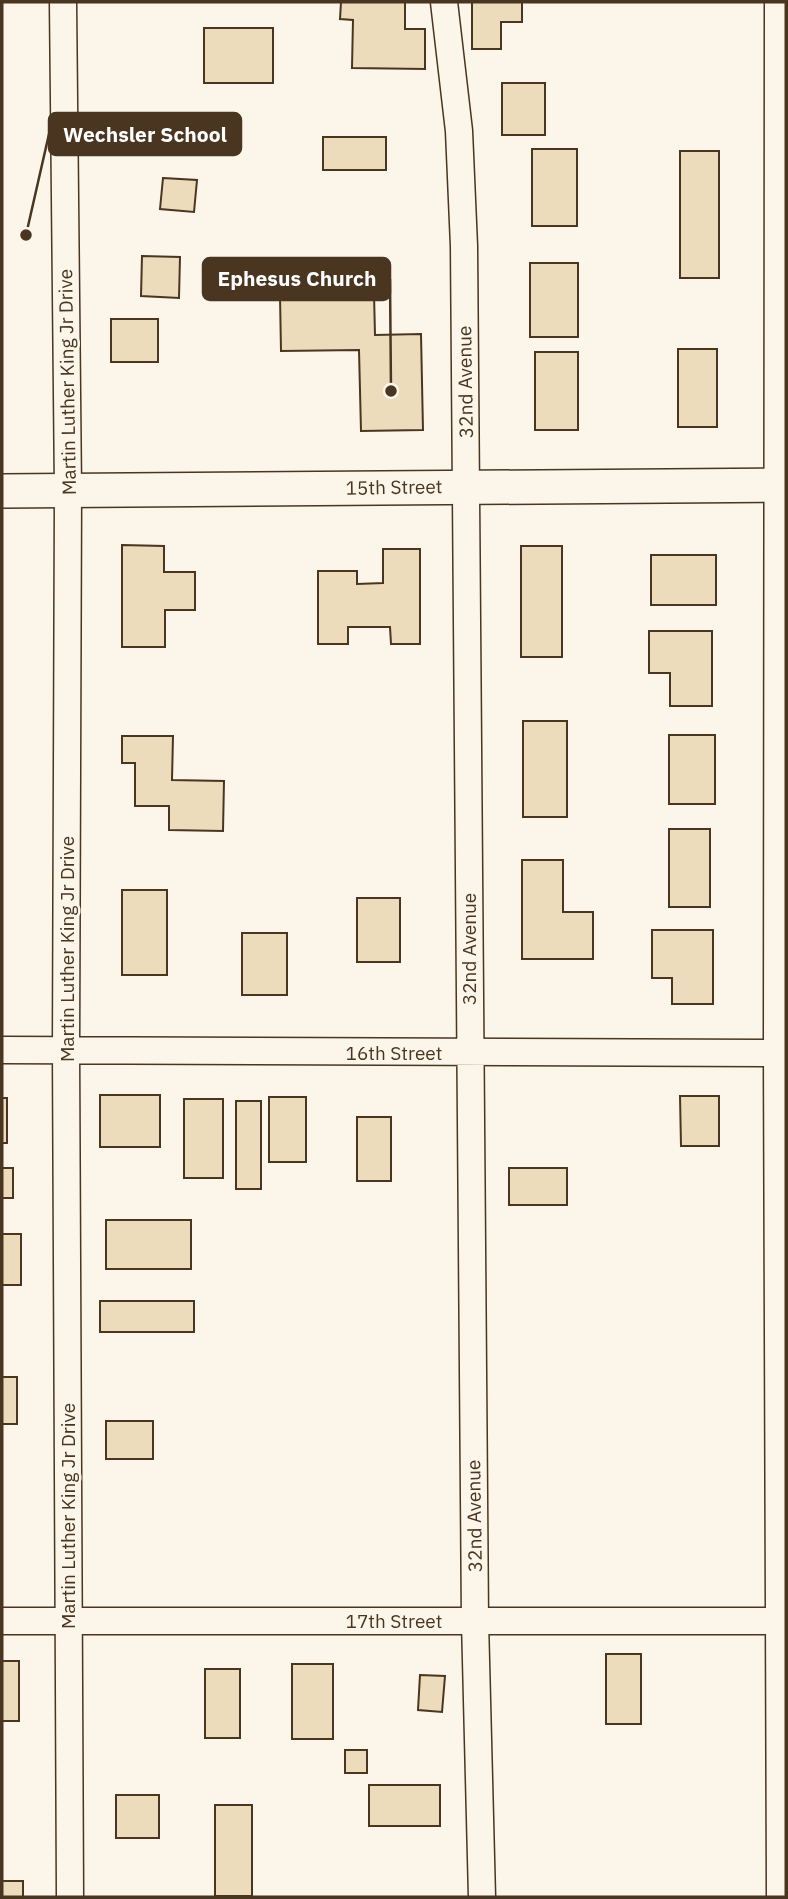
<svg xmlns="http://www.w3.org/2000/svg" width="788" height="1899" font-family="'IBM Plex Sans',sans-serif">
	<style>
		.building { fill: #ecdcbc; stroke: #4a3520; stroke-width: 2 }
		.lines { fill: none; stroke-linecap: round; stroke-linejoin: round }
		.minor-casing { stroke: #4a3520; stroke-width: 29 }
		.tertiary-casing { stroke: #4a3520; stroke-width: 36 }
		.minor { stroke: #fbf6e9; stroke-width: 26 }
		.tertiary { stroke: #fbf6e9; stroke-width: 33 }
		.labels { text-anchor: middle; stroke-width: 5; stroke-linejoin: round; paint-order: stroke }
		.street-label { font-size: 19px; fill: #4a3520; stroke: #fbf6e9 }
		.leader { fill: none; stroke: #4a3520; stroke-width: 2.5 }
		.callout-dot { fill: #4a3520; stroke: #fbf6e9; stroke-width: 2.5 }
		.callout { fill: #4a3520; stroke: #4a3520; stroke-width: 2.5 }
		.callout-label { font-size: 21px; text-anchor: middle; font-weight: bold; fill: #fff }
	</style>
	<rect width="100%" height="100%" fill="#fbf6e9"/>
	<!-- building -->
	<path class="building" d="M341,2H405V29H425V69L352,68L353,20L340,19Z
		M472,2H522V22H501V49H472Z
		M204,28H273V83H204Z
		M502,83H545V135H502Z
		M323,137H386V170H323Z
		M532,149H577V226H532Z
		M680,151H719V278H680Z
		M163,178L197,180L194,212L160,209Z
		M142,256L180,257L179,298L141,296Z
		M530,263H578V337H530Z
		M374,294L375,335L421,334L423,430L361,431L359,350L281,351L280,296Z
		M111,319H158V362H111Z
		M678,349H717V427H678Z
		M535,352H578V430H535Z
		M122,545L164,546V572H195V610H165V647H122Z
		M521,546H562V657H521Z
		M383,549H420V644H391L390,627H348V644H318V571H357V584L383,583Z
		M651,555H716V605H651Z
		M649,631H712V706H670V673H649Z
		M523,721H567V817H523Z
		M669,735H715V804H669Z
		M122,736H173L172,780L224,781L223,831L169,830V806H135V763H122Z
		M669,829H710V907H669Z
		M522,860H563V912H593V959H522Z
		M122,890H167V975H122Z
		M357,898H400V962H357Z
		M652,930H713V1004H672V978H652Z
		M242,933H287V995H242Z
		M100,1095H160V1147H100Z
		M680,1096H719V1146H681Z
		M269,1097H306V1162H269Z
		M2,1098H7V1143H2Z
		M184,1099H223V1178H184Z
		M236,1101H261V1189H236Z
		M357,1117H391V1181H357Z
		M2,1168H13V1198H2Z
		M509,1168H567V1205H509Z
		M106,1220H191V1269H106Z
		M2,1234H21V1285H2Z
		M100,1301H194V1332H100Z
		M2,1377H17V1424H2Z
		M106,1421H153V1459H106Z
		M606,1654H641V1724H606Z
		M2,1661H19V1721H2Z
		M292,1664H333V1739H292Z
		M205,1669H240V1738H205Z
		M420,1675L445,1676L442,1712L418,1710Z
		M345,1750H367V1773H345Z
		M369,1785H440V1826H369Z
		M116,1795H159V1838H116Z
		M215,1805H252V1896H215Z
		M2,1881H23V1897H2Z"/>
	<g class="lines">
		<defs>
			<path id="minor" d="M63,2L68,491L66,1050L70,1897
				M444,2L459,131L464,246L475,1621L482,1897
				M778,2L777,1053L780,1897
				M2,1050L786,1053
				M2,1621H786"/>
			<path id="tertiary" d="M2,491L786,485"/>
		</defs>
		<!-- minor casing -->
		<use href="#minor" class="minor-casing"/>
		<!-- tertiary casing -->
		<use href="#tertiary" class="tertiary-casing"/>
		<!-- minor -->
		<use href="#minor" class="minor"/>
		<!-- tertiary -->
		<use href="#tertiary" class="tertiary"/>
	</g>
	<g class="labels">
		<!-- street labels -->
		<g class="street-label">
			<text transform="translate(67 382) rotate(-91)" y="7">Martin Luther King Jr Drive</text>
			<text transform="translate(465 382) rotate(-91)" y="7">32nd Avenue</text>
			<text transform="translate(394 487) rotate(-1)" y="7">15th Street</text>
			<text transform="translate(67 949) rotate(-90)" y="7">Martin Luther King Jr Drive</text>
			<text transform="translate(469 949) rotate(-90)" y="7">32nd Avenue</text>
			<text x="394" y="1060">16th Street</text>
			<text transform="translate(68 1516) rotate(-90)" y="7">Martin Luther King Jr Drive</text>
			<text transform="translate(474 1516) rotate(-91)" y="7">32nd Avenue</text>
			<text x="394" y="1628">17th Street</text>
		</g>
	</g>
	<!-- callouts -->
	<path class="leader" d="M26 235L49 134M391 391L390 279"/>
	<g class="callout-dot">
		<circle cx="26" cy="235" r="7"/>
		<circle cx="391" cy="391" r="7"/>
	</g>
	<g class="callout">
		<rect x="49" y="113" width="192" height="42" rx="7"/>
		<rect x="203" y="258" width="187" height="42" rx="7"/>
	</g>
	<g class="callout-label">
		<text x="145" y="142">Wechsler School</text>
		<text x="297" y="286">Ephesus Church</text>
	</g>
	<!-- border -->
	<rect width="788" height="1899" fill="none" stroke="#4a3520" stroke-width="7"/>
</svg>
